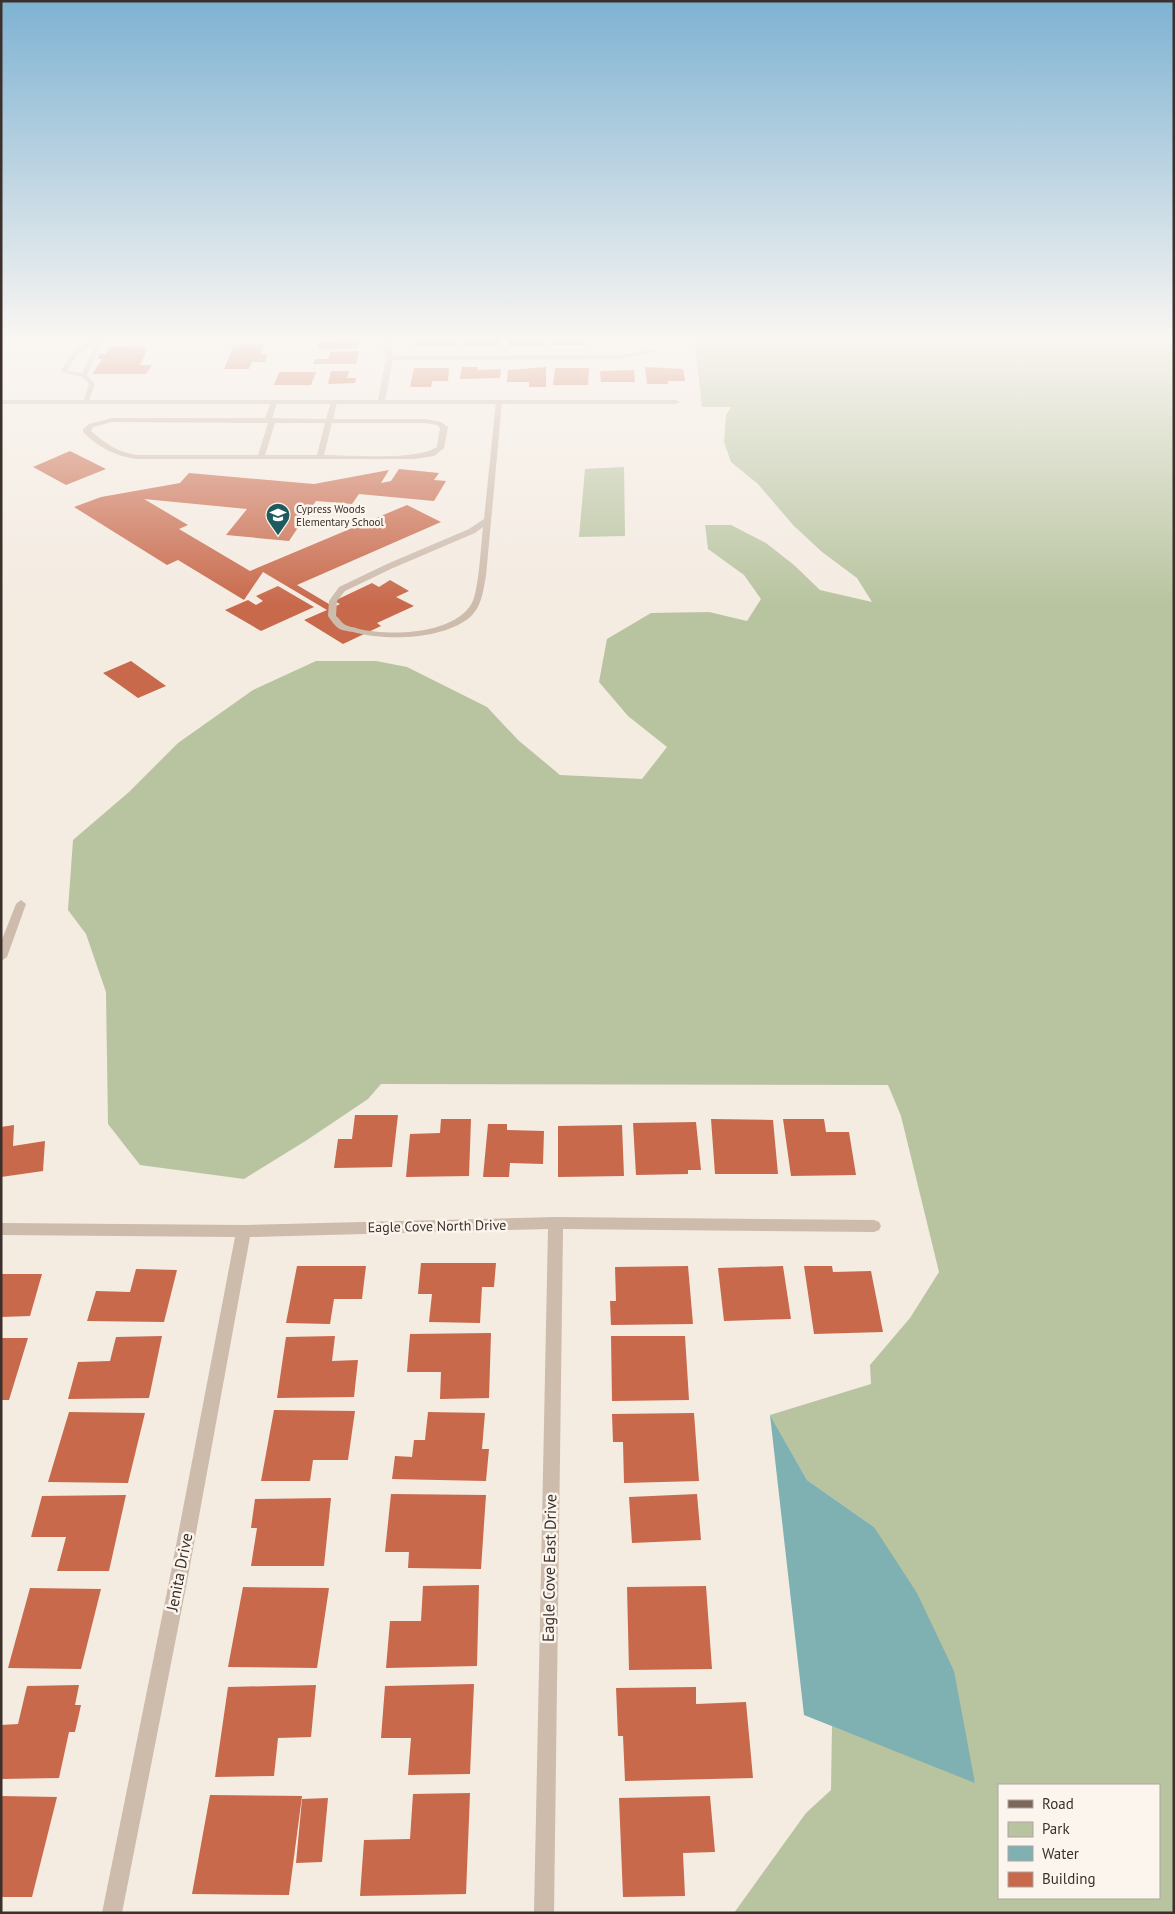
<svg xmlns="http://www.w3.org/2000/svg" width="1175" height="1914" font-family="'PT Sans',sans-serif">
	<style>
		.green { fill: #b8c4a0; fill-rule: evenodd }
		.water { fill: #7fb0b2 }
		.building { fill: #c8694b }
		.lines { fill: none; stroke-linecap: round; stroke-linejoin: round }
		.service { fill: #cdbbac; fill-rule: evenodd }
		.minor { fill: #cdbbac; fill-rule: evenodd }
		.primary { fill: #7d675c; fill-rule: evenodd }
		.labels { text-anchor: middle; stroke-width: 5; stroke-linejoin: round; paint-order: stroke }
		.far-poi-label { font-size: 11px; fill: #3b302b; stroke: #fbf5ee; text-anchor: start }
		.street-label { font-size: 14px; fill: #3b302b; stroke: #fbf5ee }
		.near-street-label { font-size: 16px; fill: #3b302b; stroke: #fbf5ee }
	</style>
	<rect width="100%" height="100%" fill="#f4ebe1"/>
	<!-- green -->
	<path class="green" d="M694,337H1174V1913H734L806,1813L831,1790L832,1726L975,1782L874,1527L807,1480L770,1415L871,1384L870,1365L910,1318L939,1272L901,1116L888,1085L381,1084L368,1099L307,1140L244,1179L140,1165L108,1124L106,992L86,934L68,910L73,840L129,792L178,743L253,690L316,661H376L407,667L487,707L518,740L560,775L642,779L667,747L628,716L599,682L607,639L651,613L709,612L747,621L761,599L744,575L708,549L705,525H731L766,543L794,565L820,590L872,602L857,578L822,552L793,525L758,484L731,462L724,442L726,415L731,407H702ZM999,1785H1159V1898H999Z
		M624,467L625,536L579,537L585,469Z"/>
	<!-- water -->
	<path class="water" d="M770,1415L807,1480L874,1527L917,1593L954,1671L975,1783L804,1715Z"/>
	<!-- building -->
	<path class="building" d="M330,337H360L358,348L317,349L318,342H329Z
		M419,337H454V346H415V340H419Z
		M462,337H500V345L462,346Z
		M508,337H543V346H508Z
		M552,337H586V345H551Z
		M595,337H623V340H595Z
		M264,344L261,354H267L265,362H252L249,369H224L234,345Z
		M110,346L147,347L144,353H146L140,365H152L146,374H92L102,359H97L100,354H105Z
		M359,351L356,364H313L315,359H328L331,352Z
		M462,367H478V370L501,369L500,378L460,379Z
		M546,367V387H529V382H507L508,370Z
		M645,367L683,369L685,381H668V384H647Z
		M414,368H449L448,381H432L431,387H410Z
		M555,368H589L588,385H553Z
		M634,370L635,382H601L600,371Z
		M331,371H349L347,378H356L355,383L328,384Z
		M279,372H316L311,385H274Z
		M70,451L106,469L66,485L33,467Z
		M399,469L439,473L434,480L446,481L434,501L359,494L352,504L316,501L289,541L226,535L247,509L144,499L188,525L179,529L250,571L407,505L441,522L297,585L334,607L340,604L334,601L372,583L379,587L390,580L409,591L396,597L414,606L377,623L381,626L343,644L304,620L327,610L263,572L244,600L178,560L167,565L74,507L101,497L180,483L189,473L314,484L389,470L381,483L391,481Z
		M278,586L314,607L261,631L225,610L248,600L256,605L263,601L256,596Z
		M131,661L166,686L138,698L103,673Z
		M355,1115H398L392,1167L334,1168L338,1139H352Z
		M441,1119H471L469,1176L406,1177L410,1134L440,1133Z
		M711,1119L773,1120L778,1174H715Z
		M783,1119H824L826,1132H849L856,1175L791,1176Z
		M696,1122L701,1170H688V1174L636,1175L633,1123Z
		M488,1124H507V1130L544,1131L543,1164L510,1163L509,1177H483Z
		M14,1125L13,1146L45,1141L43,1171L1,1177V1127Z
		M622,1125L624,1176L558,1177V1126Z
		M421,1263H496L494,1287H482L480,1323L429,1322L432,1294H418Z
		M297,1266H366L362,1299H334L330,1324L286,1323Z
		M688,1266L693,1324L611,1325L610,1301H616L615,1267Z
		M783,1266L791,1319L724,1321L718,1268Z
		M804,1266H832L833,1272L871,1271L883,1332L814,1334Z
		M136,1269L177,1270L164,1322L87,1321L96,1291L130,1292Z
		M1,1274H42L30,1316L1,1317Z
		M491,1333L489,1398L440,1399L441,1372H407L410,1334Z
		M162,1336L149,1398L68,1399L78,1362L110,1361L116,1337Z
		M335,1336L332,1361L358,1360L354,1397L277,1398L286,1337Z
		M611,1336H685L689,1400L612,1401Z
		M1,1338H28L9,1400H1Z
		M274,1410L355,1411L348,1460H313L310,1481H261Z
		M69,1412L145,1413L128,1483L48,1482Z
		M428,1412L485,1413L482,1449H489L486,1481L392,1479L395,1456L412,1457L414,1440H425Z
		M694,1413L699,1481L624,1483L623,1442H613L612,1414Z
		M391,1494L486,1495L481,1569L408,1568L409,1552H385Z
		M697,1494L701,1540L632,1543L629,1497Z
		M126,1495L109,1571H57L66,1537H31L42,1496Z
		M331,1498L324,1566H251L257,1528H251L255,1499Z
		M479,1585L477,1666L386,1668L390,1621H421L423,1586Z
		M706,1586L712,1669L629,1670L627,1587Z
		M243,1587L329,1588L317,1668L228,1667Z
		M30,1588L101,1589L81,1669L8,1668Z
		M474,1684L470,1774L408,1775L411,1738H381L385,1686Z
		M79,1685L75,1705H81L75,1732H69L59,1778L1,1779V1725L18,1724L27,1686Z
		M316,1685L311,1737L278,1738L274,1776L215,1777L228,1687Z
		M696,1687V1704L746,1702L753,1778L625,1781L623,1736H618L616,1688Z
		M470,1793L466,1894L360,1896L364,1840L410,1839L413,1794Z
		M210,1795L302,1796L289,1895L192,1894Z
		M1,1796L57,1797L32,1897H1Z
		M710,1796L715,1852L683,1853L685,1896L623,1897L619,1798Z
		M328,1798L322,1862L296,1863L302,1799Z"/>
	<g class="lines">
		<!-- service -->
		<path class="service" d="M101,338L104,340L87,375L95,384L88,402L83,403L89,384L82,377L61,372C69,352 80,344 101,338ZM96,344L82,373L68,371C74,356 81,349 96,344Z
			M274,400L277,402L272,418H274L326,419L331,402L334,400L337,402L333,419H425L441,422L448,427L444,448L434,456L414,459H136C115,456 98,447 83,432V429L89,424L112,418H265L271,402ZM112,422L268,423L258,455H136C117,452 105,443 91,431L93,427ZM275,423H325L317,455H265ZM332,423H425L437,425L440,428L437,447C416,461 351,455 324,455Z
			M499,400L502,402L486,576C483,591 482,607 469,618C441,640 386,641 353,632C348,631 342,631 338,628C334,625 331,620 328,616L329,601L339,587L387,564L469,529L484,519L496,402ZM483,527C481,544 479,589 472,603C454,635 390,636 359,629C354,627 348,627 344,624C341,622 339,618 336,616L337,601L345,591L393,568L475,533Z
			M21,900L26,904L7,957L1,961V942L16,904Z"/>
		<!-- minor -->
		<path class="minor" d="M385,337H393L391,349L393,356L619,355L651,350L655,352L619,359L393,360L385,400H676L680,402L676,404H1V400H378L386,358L383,349Z
			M556,1217L874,1220L879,1222L881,1226L879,1230L874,1232L563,1229L554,1913H534L548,1229L250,1237L187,1582L122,1913H102L169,1582L235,1237L1,1235V1223L244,1225Z"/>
		<!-- primary -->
		<path class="primary" d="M3,337H10L1,346Z"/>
	</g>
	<!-- sky -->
	<linearGradient id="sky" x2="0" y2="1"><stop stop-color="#7eb2d2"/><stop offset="0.56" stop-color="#faf6f2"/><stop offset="1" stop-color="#faf6f2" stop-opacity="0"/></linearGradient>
	<rect width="1175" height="605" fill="url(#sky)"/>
	<!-- icons -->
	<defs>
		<symbol id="school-pin" viewBox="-11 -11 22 30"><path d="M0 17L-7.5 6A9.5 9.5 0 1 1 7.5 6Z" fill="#1f5a5e" stroke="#fbf5ee"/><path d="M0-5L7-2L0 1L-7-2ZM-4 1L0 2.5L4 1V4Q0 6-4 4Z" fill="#fff"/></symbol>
	</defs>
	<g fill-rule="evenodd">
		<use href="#school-pin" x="264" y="501" width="28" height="38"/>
	</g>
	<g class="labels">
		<!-- far-poi labels -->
		<g class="far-poi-label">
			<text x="296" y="513">Cypress Woods<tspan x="296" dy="13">Elementary School</tspan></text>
		</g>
		<!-- street labels -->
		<g class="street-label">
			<text transform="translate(437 1226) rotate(-1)" y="5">Eagle Cove North Drive</text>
		</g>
		<!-- near-street labels -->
		<g class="near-street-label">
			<text transform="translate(549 1568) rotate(-89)" y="6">Eagle Cove East Drive</text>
			<text transform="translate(179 1572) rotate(-79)" y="6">Jenita Drive</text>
		</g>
	</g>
	<!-- border -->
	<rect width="1175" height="1914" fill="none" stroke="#3b302b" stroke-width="5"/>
	<!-- legend -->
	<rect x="998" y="1784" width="162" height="115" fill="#fbf5ee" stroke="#aea6a0"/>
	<rect x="1008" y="1800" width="25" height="8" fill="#7d675c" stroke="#aea6a0"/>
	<text x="1042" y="1809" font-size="15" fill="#3b302b">Road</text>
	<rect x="1008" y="1822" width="25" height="15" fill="#b8c4a0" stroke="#aea6a0"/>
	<text x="1042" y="1834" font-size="15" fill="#3b302b">Park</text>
	<rect x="1008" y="1846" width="25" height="15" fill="#7fb0b2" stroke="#aea6a0"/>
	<text x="1042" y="1859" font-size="15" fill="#3b302b">Water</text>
	<rect x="1008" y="1872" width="25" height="15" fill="#c8694b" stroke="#aea6a0"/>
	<text x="1042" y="1884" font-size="15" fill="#3b302b">Building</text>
</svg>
